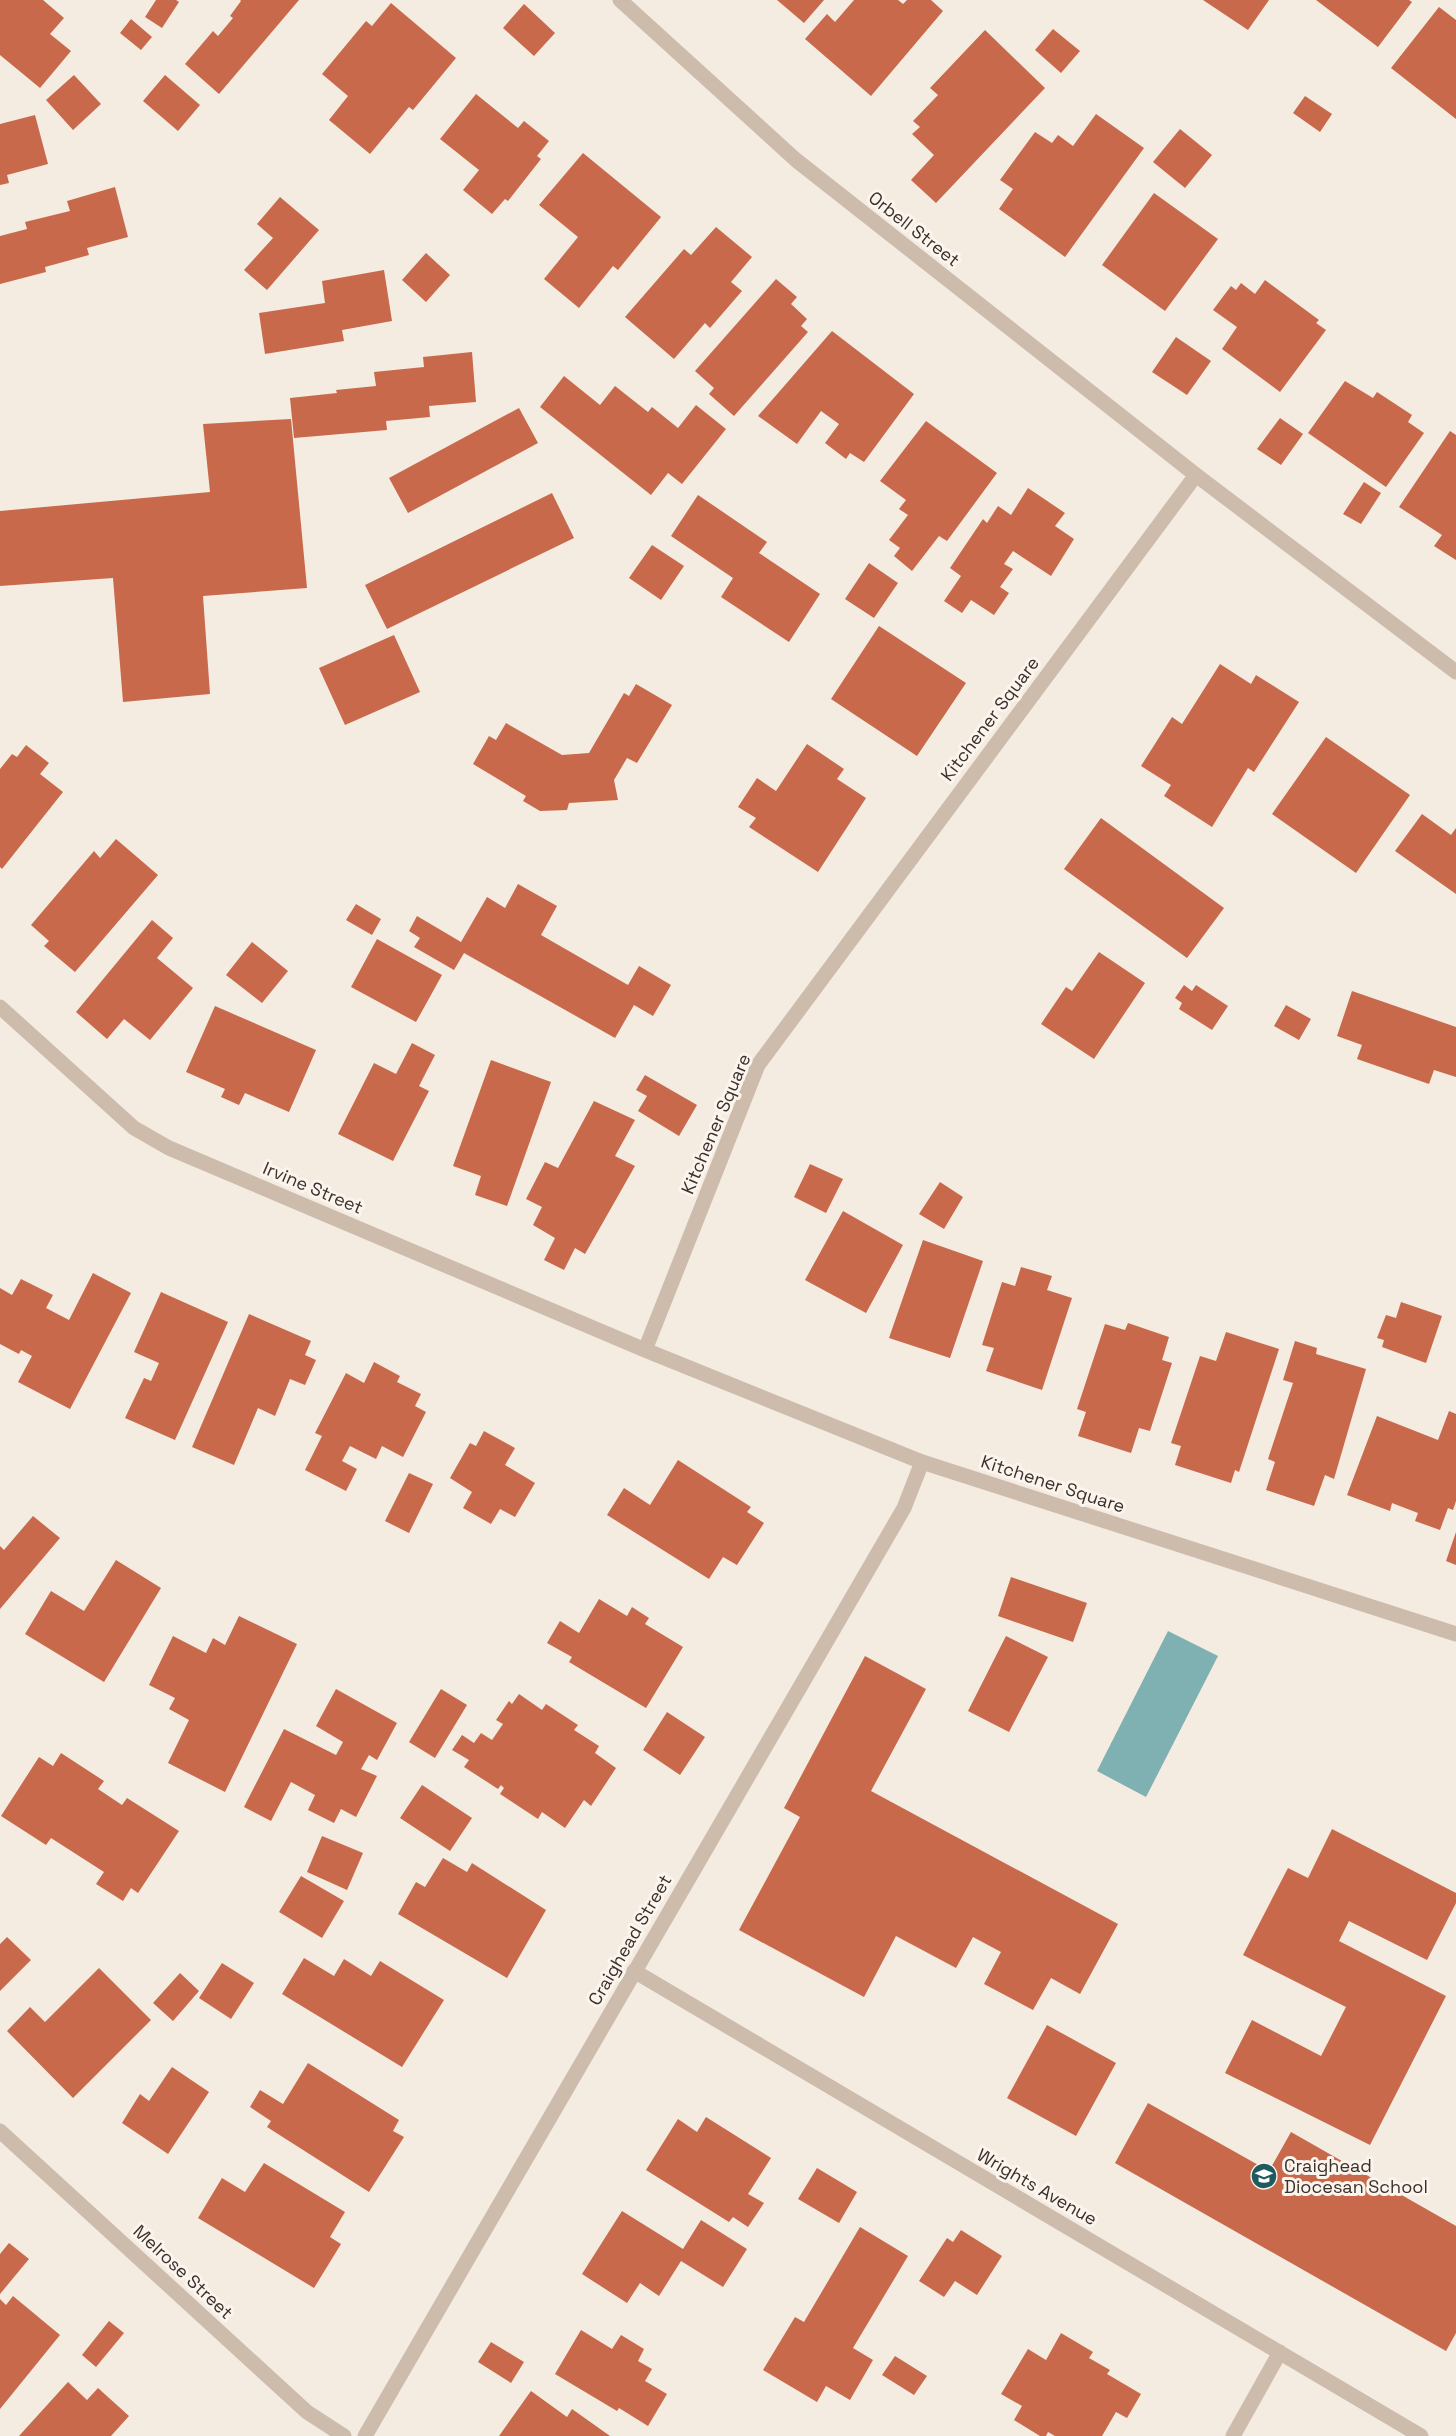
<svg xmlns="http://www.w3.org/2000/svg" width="1456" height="2436" font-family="'Space Grotesk',sans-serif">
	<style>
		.water { fill: #7fb0b2 }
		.building { fill: #c8694b }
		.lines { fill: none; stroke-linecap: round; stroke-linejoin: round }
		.minor { stroke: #cdbbac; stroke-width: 15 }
		.labels { text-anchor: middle; stroke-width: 6; stroke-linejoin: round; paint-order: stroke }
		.street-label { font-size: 18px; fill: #3b302b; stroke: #fbf5ee }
		.poi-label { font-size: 18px; fill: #3b302b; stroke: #fbf5ee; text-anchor: start }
	</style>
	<rect width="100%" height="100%" fill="#f4ebe1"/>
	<!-- water -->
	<path class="water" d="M1168,1631L1218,1656L1146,1797L1097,1771Z"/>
	<!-- building -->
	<path class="building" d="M0,0H43L64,18L50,34L71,51L40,88L0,55Z
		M156,0H176L179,2L162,28L145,17Z
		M240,0H299L219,94L185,64L213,31L218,36L233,18L230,16L241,1Z
		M777,0H824L804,23Z
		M854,0H898L903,4L907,0H931L943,11L871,96L805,39L827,14L835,22Z
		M1203,0H1269L1248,30Z
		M1316,0H1409L1412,2L1378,47Z
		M391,3L456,58L413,110L409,107L370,154L329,120L348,96L322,74L366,21L372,26Z
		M524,4L555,33L534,56L503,28Z
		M1439,7L1456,20V119L1391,68Z
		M131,19L152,37L141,50L120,33Z
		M1053,29L1080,51L1061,73L1035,50Z
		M985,30L1045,88L936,203L911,180L934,155L912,134L920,127L913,121L938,95L930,88Z
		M74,75L101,104L73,130L46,100Z
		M165,75L200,105L178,131L143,101Z
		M476,94L518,128L524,121L549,141L537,156L541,159L508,201L505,199L492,214L463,190L479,170L440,139Z
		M1305,96L1332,114L1320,132L1293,113Z
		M1096,114L1144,148L1065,257L999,209L1013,189L1000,180L1035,132L1052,143L1058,135L1073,146Z
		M35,115L48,164L7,175L9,183L0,185V124Z
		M1180,129L1212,155L1185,188L1153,162Z
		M583,153L661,217L618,270L613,266L579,308L544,279L578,237L539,205Z
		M115,187L128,237L87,248L89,255L45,267L46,272L0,284V236L27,229L25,222L70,211L67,201Z
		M1154,193L1218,239L1165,311L1102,265Z
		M280,197L319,230L267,290L244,270L273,238L257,224Z
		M716,227L752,257L731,282L742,291L710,328L705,323L674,359L625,317L684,249L691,255Z
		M426,253L450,275L426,302L402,280Z
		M384,270L392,321L342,330L344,341L265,354L259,313L325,303L322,281Z
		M776,279L797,297L791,304L807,319L801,326L808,332L734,416L709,394L714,388L695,371Z
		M1265,280L1319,320L1316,323L1326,330L1280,392L1222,349L1237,327L1213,310L1231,286L1236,290L1241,283L1255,294Z
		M832,331L914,394L864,462L850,453L846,459L825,443L839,424L821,411L797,444L758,416Z
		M1176,337L1211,361L1187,395L1152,372Z
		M472,352L476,402L429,406L430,417L386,421L387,430L294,438L290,398L337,393L336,390L376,386L374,372L424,367L423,357Z
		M564,376L600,405L615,386L648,412L652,407L678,428L696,405L726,429L682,484L668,473L651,495L540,407Z
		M1345,381L1373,398L1377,392L1412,415L1408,422L1424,433L1386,487L1308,433Z
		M519,408L538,443L408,513L389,478Z
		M1280,418L1303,434L1281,465L1257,449Z
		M291,419L307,588L203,596L210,694L123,702L113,578L0,586V511L210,492L203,424Z
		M926,421L997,473L947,541L939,536L912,571L894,556L900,548L889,540L908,515L899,509L906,500L880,481Z
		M1450,431L1456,435V560L1434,546L1442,535L1399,507Z
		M1364,482L1381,493L1361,524L1343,514Z
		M1028,488L1065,513L1055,526L1074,539L1051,576L1013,551L1004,564L1013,569L1000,587L1009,593L994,615L971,600L962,613L944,601L961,576L950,568L983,519L987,523L998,506L1011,515Z
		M552,493L574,538L387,629L365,585Z
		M698,495L767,542L759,553L820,594L789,642L721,597L733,578L671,536Z
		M652,545L684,566L661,600L629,578Z
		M869,563L898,583L874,618L845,599Z
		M879,626L966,683L917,756L831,699Z
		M394,635L420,692L345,725L319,668Z
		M1220,664L1251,684L1256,675L1299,702L1254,772L1248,768L1212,827L1164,796L1171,785L1141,766L1172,717L1182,724Z
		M636,684L672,705L637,763L627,758L614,780L618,800L569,803L567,810L540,811L523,801L526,796L473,764L489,736L496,740L506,723L562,755L589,753L624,693L629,696Z
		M1326,737L1410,795L1356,873L1272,814Z
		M807,744L844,769L837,779L866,798L818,872L749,827L756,818L738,807L757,778L776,791Z
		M26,745L49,763L40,774L63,792L2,869L0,867V769L12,754L17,757Z
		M1422,814L1451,835L1456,828V894L1395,851Z
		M1101,818L1224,908L1187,958L1064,869Z
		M116,839L158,875L75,972L44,946L49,941L31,925L94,851L100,858Z
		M518,884L557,906L541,935L628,985L639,966L671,985L653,1016L634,1005L615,1038L464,953L454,970L414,947L420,938L409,931L417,916L461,942L487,897L505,908Z
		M356,904L381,919L372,935L346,920Z
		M152,920L173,938L157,958L193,988L150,1040L124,1019L107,1039L76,1012Z
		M377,939L442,975L416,1022L351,987Z
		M252,942L288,971L262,1003L226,975Z
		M1099,952L1145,983L1094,1059L1041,1024L1066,987L1072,991Z
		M1184,985L1192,991L1196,985L1228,1006L1212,1030L1179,1009L1182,1003L1175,998Z
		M1352,991L1456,1027V1077L1434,1070L1429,1084L1357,1059L1362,1045L1337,1036Z
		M1286,1005L1311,1019L1299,1040L1274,1026Z
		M215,1006L316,1050L289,1112L245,1093L239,1105L221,1097L225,1089L186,1072Z
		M412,1043L435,1055L419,1086L429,1091L393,1161L338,1134L374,1063L396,1074Z
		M491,1060L551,1082L507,1206L475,1195L481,1176L453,1166Z
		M645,1075L697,1105L679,1136L638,1111L647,1096L636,1090Z
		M594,1101L635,1120L615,1156L635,1166L585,1254L575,1248L564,1270L544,1260L555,1238L533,1225L542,1207L526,1199L545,1162L558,1168Z
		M810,1164L843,1179L826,1213L794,1197Z
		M940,1182L963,1197L944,1229L919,1214Z
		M843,1211L903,1245L866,1313L805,1280Z
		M923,1240L983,1261L950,1358L889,1338Z
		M1021,1267L1052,1276L1047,1290L1072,1298L1042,1390L986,1371L994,1348L982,1345L1002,1282L1015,1286Z
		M93,1273L131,1293L70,1409L18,1382L32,1356L21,1350L19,1354L0,1344V1288L12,1295L21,1279L53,1295L46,1308L69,1320Z
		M161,1292L228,1322L175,1440L125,1418L144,1378L151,1381L159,1363L134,1352Z
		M1401,1302L1442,1316L1426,1363L1382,1347L1384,1340L1377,1338L1386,1315L1396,1318Z
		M249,1314L311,1341L305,1355L316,1360L305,1385L290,1379L275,1416L258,1408L234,1465L192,1447Z
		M1128,1323L1169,1337L1162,1360L1172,1363L1150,1431L1139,1428L1131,1453L1078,1436L1086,1412L1077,1409L1105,1324L1125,1330Z
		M1226,1332L1279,1349L1239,1472L1235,1470L1231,1483L1175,1465L1181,1446L1171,1443L1200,1356L1216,1361Z
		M1295,1341L1317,1348L1316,1354L1366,1369L1334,1479L1325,1475L1314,1506L1266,1490L1275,1462L1268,1459L1293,1383L1283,1380Z
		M374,1362L400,1376L397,1382L421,1394L415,1406L426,1412L403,1457L382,1446L376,1459L350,1446L342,1461L357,1469L346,1491L305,1470L322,1436L315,1433L346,1373L364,1383Z
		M1449,1411L1456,1414V1501L1453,1510L1448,1508L1440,1530L1415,1521L1418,1513L1392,1503L1390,1511L1347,1495L1377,1416L1438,1440Z
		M484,1431L515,1448L505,1465L535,1483L515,1517L500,1509L491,1524L463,1508L472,1492L450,1478L470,1443L476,1446Z
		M678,1460L751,1507L747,1512L764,1523L737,1565L723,1557L709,1579L607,1515L624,1488L650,1505Z
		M409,1473L433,1484L409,1533L385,1521Z
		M33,1516L60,1538L0,1609V1546L4,1550Z
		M1456,1532V1565L1446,1561Z
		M116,1560L161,1588L104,1682L25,1634L51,1591L84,1611Z
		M1011,1577L1087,1603L1073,1642L998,1616Z
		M599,1599L627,1616L632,1607L649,1618L645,1624L683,1647L646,1708L569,1662L572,1657L547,1643L560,1621L579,1633Z
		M239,1616L297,1644L225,1792L168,1763L189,1720L169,1709L175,1698L149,1685L173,1636L206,1653L213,1638L225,1645Z
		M1006,1636L1048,1657L1009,1732L968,1711Z
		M865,1656L926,1689L871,1791L1118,1924L1080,1994L1051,1978L1033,2010L984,1984L1001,1952L973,1937L956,1968L896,1936L864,1997L739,1930L800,1817L784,1808Z
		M336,1689L397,1723L377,1760L369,1755L361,1769L377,1776L356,1817L341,1809L334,1823L308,1810L315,1795L291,1782L271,1821L244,1807L284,1729L336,1755L343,1742L316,1726Z
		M441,1689L467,1705L435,1758L409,1742Z
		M519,1694L542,1710L546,1704L578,1725L574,1730L599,1746L595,1753L616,1768L591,1806L584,1800L565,1828L542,1812L538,1819L500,1794L504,1788L501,1785L498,1789L464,1767L469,1760L452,1750L462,1735L474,1743L481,1733L492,1740L503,1724L496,1720L509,1701L512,1704Z
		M667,1712L705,1737L680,1775L643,1750Z
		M61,1753L104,1781L98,1789L122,1805L127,1798L179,1831L138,1893L131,1888L123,1901L96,1884L104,1872L51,1838L46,1845L1,1816L39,1757L53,1766Z
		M422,1785L472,1818L450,1851L400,1818Z
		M1332,1829L1456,1893V1903L1427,1960L1349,1921L1339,1941L1446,1996L1370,2145L1225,2073L1252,2020L1321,2056L1346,2007L1243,1955L1288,1868L1308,1878Z
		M322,1836L363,1853L347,1890L307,1872Z
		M443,1858L467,1872L472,1863L546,1910L507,1978L398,1914L416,1882L425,1887Z
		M301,1876L344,1901L322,1938L279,1912Z
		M7,1937L31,1960L0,1991V1944Z
		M304,1958L334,1976L344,1959L371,1976L380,1961L444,2000L402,2067L282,1994Z
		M222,1963L254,1983L231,2019L199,1998Z
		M99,1968L151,2020L73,2098L7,2031L30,2007L45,2022Z
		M180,1973L199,1991L173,2021L153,2003Z
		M1047,2025L1116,2063L1076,2136L1007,2098Z
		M308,2063L399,2120L393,2131L404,2137L369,2192L267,2127L271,2121L250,2107L260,2090L283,2104Z
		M172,2067L209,2092L168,2154L122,2123L140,2094L149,2101Z
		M1148,2103L1269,2171L1291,2132L1456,2226V2333L1446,2351L1115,2163Z
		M706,2117L771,2158L748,2194L764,2203L748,2227L733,2217L729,2222L646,2170L678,2119L697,2132Z
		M264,2163L345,2212L330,2237L341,2244L314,2288L198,2218L222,2178L245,2192Z
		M817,2168L857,2192L839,2223L798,2199Z
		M622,2211L683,2249L701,2220L747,2249L723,2287L681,2261L659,2296L640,2283L627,2303L582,2274Z
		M860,2227L908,2256L853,2348L873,2360L850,2400L826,2386L817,2402L763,2370L795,2317L804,2322Z
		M961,2230L1002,2256L977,2295L955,2281L944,2297L919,2281L947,2238L953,2242Z
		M9,2243L29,2259L0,2294V2254Z
		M13,2296L60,2335L0,2409V2299L6,2305Z
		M109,2321L124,2333L96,2367L82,2355Z
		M581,2330L612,2349L621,2335L644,2349L638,2361L652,2369L645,2381L667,2394L648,2426L619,2408L617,2411L555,2374Z
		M1061,2333L1093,2352L1089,2358L1110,2370L1107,2374L1141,2394L1127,2418L1116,2412L1102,2436H1055L1048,2432L1046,2436H1040L1014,2420L1022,2406L1001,2394L1028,2349L1046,2360Z
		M491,2342L524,2362L511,2383L478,2362Z
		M895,2356L927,2376L914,2395L882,2375Z
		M68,2382L87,2400L98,2388L129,2416L111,2436H19Z
		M531,2391L567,2417L572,2409L610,2436H499Z"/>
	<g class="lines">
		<!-- minor -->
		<path class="minor" d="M620,0L796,160L1196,475
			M0,1007L134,1128L169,1148L645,1350L922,1462L1456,1634
			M645,1350L758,1065L1196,475L1456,672
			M634,1971L1421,2436
			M0,2131L307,2412L344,2436
			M365,2436L904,1508L922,1462
			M1233,2436L1280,2352"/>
	</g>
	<!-- icons -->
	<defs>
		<symbol id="school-disc" viewBox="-11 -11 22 22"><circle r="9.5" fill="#1f5a5e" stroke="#fbf5ee"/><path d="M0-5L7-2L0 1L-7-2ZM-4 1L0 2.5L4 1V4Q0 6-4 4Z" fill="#fff"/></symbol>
	</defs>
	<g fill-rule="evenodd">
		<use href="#school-disc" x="1249" y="2161" width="30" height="30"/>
	</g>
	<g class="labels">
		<!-- street labels -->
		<g class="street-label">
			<text transform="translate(914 229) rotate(38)" y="6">Orbell Street</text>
			<text transform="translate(990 719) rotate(-53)" y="6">Kitchener Square</text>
			<text transform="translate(716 1124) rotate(-67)" y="6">Kitchener Square</text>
			<text transform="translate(313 1188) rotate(23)" y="6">Irvine Street</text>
			<text transform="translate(1053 1484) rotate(18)" y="6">Kitchener Square</text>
			<text transform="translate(630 1940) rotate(-60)" y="6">Craighead Street</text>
			<text transform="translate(1037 2187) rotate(30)" y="6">Wrights Avenue</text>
			<text transform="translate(183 2272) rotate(43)" y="6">Melrose Street</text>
		</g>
		<!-- poi labels -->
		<g class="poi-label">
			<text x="1284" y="2172">Craighead<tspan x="1284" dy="21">Diocesan School</tspan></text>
		</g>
	</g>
</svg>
